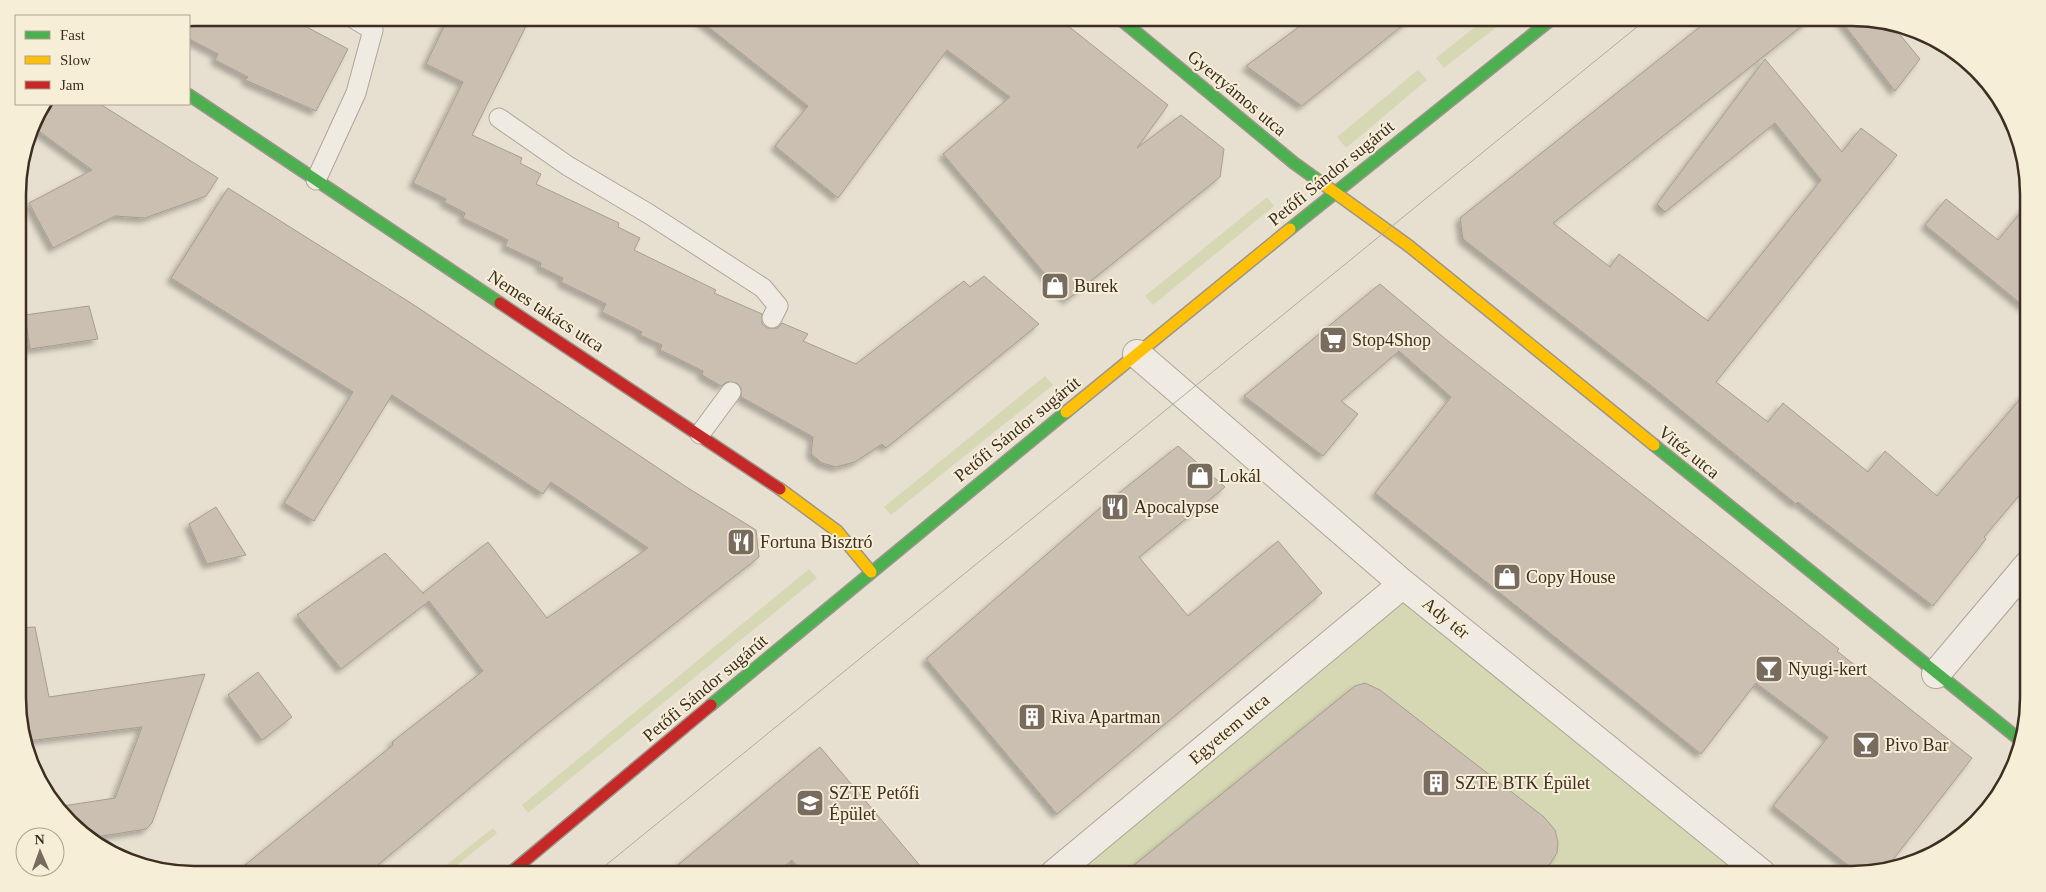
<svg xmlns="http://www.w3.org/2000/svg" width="2046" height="892" font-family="'Times New Roman',serif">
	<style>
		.green { fill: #d6d7b3 }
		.building { fill: #cbbfb2; stroke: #a89c90; filter: url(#shadow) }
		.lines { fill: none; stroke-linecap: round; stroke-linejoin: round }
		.lane-casing { stroke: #ada599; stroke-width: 21 }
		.street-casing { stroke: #ada599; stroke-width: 30 }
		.fast-casing { stroke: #9c958a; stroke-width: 14 }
		.slow-casing { stroke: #9c958a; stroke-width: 14 }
		.jam-casing { stroke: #9c958a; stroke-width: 14 }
		.lane { stroke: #efebe3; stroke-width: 19 }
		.street { stroke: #efebe3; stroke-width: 28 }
		.fast { stroke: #4caf50; stroke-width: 11 }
		.slow { stroke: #ffc107; stroke-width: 11 }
		.jam { stroke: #c62828; stroke-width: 11 }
		.tram { stroke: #afaaa2; stroke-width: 1 }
		.labels { text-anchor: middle; stroke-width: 4; stroke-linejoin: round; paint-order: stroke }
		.street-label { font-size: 18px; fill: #3d2e20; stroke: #f7eed8 }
		.poi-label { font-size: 18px; fill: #3d2e20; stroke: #f7eed8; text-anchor: start }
		.rim { fill: none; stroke: #3d2e20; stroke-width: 2.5 }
	</style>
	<defs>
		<filter id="shadow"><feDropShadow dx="-4.5" dy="4.5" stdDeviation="2.5" flood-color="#0004"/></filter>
	</defs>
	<rect width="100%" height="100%" fill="#e7e0d1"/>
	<!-- green -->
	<path class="green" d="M1486,18H1508L1444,68L1436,58Z
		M1418,70L1427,80L1346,148L1337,137Z
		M1267,197L1274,206L1153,305L1145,296Z
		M1045,376L1053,385L891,515L884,507Z
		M809,569L817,578L528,813L522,805Z
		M1403,584L1771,874H1057Z
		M493,828L497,833L446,874H435Z"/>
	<!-- building -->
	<path class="building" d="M194,18H290L348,49L316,111L245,80L248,77L215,60L218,54L189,39V19Z
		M448,18H530L472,135L522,158L520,163L541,174L536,184L619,223L618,227L640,238L634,250L716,290L714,293L762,314V324L767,328H778L782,323L808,334L803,341L856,364L964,281L970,287L984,276L1039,324L886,448L882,444L855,462L836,467L822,463L811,454L813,437L741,397V388L737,383L727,382L721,386L702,375L703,371L660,350L662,345L640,335L642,332L602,312L606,304L561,282L563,278L540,267L541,263L505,246L508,240L463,218L465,213L444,202L446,199L413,183L463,82L426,64Z
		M697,18H1058L1168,105L1137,148L1181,115L1224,149L1220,177L1067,300L943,154L1010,97L947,50L838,198L775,146L808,106Z
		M1311,18H1412L1302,106L1246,66Z
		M1711,18H1812L1553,223L1610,267L1619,254L1708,321L1821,180L1775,123L1665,212L1657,204L1765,59L1842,152L1861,128L1897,155L1716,382L1768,422L1783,403L1868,472L1885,451L1937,496L2028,390V485L1984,537L1986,539L1933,606L1798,502L1796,504L1654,388L1463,239L1460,218Z
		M1839,18H1852L1892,25L1920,59L1895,91Z
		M45,104H100L218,178L206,196L145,218L115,216L53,248L29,203L92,170L33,127L36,116Z
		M228,188L414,305L688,488L756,530L759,557L538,731L367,874H234L393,745L392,742L483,671L429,601L341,669L297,615L385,553L424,594L423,593L488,542L547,618L648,548L551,482L543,494L392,395L314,521L284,503L353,392L171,278Z
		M1946,199L1998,240L2027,205V309L1925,225Z
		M1380,284L1448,341L1839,649L1837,651L1972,758L1888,866L1859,874L1773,806L1828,737L1756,683L1701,754L1375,493L1451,397L1399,351L1341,401L1358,414L1323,456L1244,396Z
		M89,306L98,339L30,349L25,315Z
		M1178,446L1225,487L1139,557L1188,616L1278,541L1322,593L1057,814L926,659L1099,509Z
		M216,507L246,555L207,564L189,524Z
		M35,627L49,697L205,674L152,823L146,829L96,837L56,807L115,798L142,727L27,741L19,721V628Z
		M258,672L292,717L262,740L228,695Z
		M1365,683L1380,690L1544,817L1555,830L1558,842L1557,853L1550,864L1537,874H1123L1355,686Z
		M820,747L927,874H804L792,860L775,874H667Z"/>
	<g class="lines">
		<defs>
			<path id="lane" d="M499,118L568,166L649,214L763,288L778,306L772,318
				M316,180L356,93L373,30L353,18
				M700,434L731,392"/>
			<path id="street" d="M1137,354L1403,584L1762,874
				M1936,674L2028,565
				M1054,874L1403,584"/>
			<path id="fast" d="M1119,18L1294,163L1319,181
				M189,95L500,303
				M1290,229L1553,18
				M1654,445L2020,740
				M711,705L1066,412"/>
			<path id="slow" d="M1319,181L1409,246L1654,445
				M1066,412L1290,229
				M780,489L837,531L871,572"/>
			<path id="jam" d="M500,303L780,489
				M509,874L711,705"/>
		</defs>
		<!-- lane casing -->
		<use href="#lane" class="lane-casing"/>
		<!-- street casing -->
		<use href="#street" class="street-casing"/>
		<!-- fast casing -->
		<use href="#fast" class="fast-casing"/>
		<!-- slow casing -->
		<use href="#slow" class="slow-casing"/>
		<!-- jam casing -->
		<use href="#jam" class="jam-casing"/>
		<!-- lane -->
		<use href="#lane" class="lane"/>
		<!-- street -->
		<use href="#street" class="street"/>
		<!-- fast -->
		<use href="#fast" class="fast"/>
		<!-- slow -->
		<use href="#slow" class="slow"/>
		<!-- jam -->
		<use href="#jam" class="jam"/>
		<!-- tram -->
		<path class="tram" d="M595,874L1648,18"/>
	</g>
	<!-- icons -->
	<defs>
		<symbol id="shop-square" viewBox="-11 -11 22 22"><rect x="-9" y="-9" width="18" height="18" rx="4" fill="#786c5e" stroke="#f7eed8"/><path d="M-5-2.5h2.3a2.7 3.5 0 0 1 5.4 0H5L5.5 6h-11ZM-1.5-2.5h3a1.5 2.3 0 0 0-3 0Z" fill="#fff"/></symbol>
		<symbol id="supermarket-square" viewBox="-11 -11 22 22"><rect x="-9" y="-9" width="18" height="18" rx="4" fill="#786c5e" stroke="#f7eed8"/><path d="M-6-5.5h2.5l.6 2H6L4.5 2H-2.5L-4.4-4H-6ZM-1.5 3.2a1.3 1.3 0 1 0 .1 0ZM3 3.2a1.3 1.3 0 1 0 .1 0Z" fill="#fff"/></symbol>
		<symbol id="restaurant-square" viewBox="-11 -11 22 22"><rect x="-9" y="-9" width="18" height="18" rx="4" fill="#786c5e" stroke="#f7eed8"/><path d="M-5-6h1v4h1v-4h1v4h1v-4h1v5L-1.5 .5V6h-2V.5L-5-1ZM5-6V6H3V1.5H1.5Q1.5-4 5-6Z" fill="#fff"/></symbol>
		<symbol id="bar-square" viewBox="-11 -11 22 22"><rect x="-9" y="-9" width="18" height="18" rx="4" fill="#786c5e" stroke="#f7eed8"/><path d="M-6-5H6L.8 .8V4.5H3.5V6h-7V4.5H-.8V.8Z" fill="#fff"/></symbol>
		<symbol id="building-square" viewBox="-11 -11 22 22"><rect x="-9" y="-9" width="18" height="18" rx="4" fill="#786c5e" stroke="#f7eed8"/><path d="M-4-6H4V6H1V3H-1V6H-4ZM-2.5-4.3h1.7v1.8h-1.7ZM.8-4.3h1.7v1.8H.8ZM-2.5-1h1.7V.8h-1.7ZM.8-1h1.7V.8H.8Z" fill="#fff"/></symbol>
		<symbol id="university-square" viewBox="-11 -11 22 22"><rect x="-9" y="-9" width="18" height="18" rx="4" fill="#786c5e" stroke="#f7eed8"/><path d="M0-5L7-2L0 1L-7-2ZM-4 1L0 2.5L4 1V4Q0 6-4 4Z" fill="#fff"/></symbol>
	</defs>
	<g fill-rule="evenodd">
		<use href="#shop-square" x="1039" y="270" width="32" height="32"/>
		<use href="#supermarket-square" x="1317" y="324" width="32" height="32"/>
		<use href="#shop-square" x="1184" y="460" width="32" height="32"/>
		<use href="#restaurant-square" x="1099" y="491" width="32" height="32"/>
		<use href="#restaurant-square" x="725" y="526" width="32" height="32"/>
		<use href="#shop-square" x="1491" y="561" width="32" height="32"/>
		<use href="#bar-square" x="1753" y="653" width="32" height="32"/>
		<use href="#building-square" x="1016" y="701" width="32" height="32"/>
		<use href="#bar-square" x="1850" y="729" width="32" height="32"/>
		<use href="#building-square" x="1420" y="767" width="32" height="32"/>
		<use href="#university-square" x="794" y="787" width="32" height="32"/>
	</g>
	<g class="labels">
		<!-- street labels -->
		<g class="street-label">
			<text transform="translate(1237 93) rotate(40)" y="6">Gyertyámos utca</text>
			<text transform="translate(1331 173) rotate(-39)" y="6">Petőfi Sándor sugárút</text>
			<text transform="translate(546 311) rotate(33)" y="6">Nemes takács utca</text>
			<text transform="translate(1017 429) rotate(-39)" y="6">Petőfi Sándor sugárút</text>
			<text transform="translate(1689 452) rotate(39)" y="6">Vitéz utca</text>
			<text transform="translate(1446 618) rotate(39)" y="6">Ady tér</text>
			<text transform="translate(705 688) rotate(-40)" y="6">Petőfi Sándor sugárút</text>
			<text transform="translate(1229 729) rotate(-40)" y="6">Egyetem utca</text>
		</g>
		<!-- poi labels -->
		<g class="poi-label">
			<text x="1074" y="292">Burek</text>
			<text x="1352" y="346">Stop4Shop</text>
			<text x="1219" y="482">Lokál</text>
			<text x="1134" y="513">Apocalypse</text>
			<text x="760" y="548">Fortuna Bisztró</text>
			<text x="1526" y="583">Copy House</text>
			<text x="1788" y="675">Nyugi-kert</text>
			<text x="1051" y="723">Riva Apartman</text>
			<text x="1885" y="751">Pivo Bar</text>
			<text x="1455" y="789">SZTE BTK Épület</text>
			<text x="829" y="799">SZTE Petőfi<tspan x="829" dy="21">Épület</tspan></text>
		</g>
	</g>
	<!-- crop -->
	<path d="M0 0H2046V892H0ZM194 26H1852A168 168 0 0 1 2020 194V698A168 168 0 0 1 1852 866H194A168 168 0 0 1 26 698V194A168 168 0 0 1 194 26Z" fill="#f7eed8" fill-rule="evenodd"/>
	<path class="rim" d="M194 26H1852A168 168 0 0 1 2020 194V698A168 168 0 0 1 1852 866H194A168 168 0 0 1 26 698V194A168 168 0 0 1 194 26Z"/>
	<!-- legend -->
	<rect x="15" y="15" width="175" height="90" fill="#f7eed8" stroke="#ada18e"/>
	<rect x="25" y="31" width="25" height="8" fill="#4caf50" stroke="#ada18e"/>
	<text x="60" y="40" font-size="15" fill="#3d2e20">Fast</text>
	<rect x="25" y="56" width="25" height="8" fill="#ffc107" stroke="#ada18e"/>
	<text x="60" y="65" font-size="15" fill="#3d2e20">Slow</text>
	<rect x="25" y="81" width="25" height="8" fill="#c62828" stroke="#ada18e"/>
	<text x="60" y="90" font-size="15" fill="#3d2e20">Jam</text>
	<!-- north arrow -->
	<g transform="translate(40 852) rotate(358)"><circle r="24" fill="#f7eed8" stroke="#ada18e"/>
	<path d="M0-4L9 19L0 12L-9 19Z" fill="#786c5e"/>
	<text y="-8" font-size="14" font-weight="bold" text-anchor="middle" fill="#3d2e20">N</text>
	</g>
</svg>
